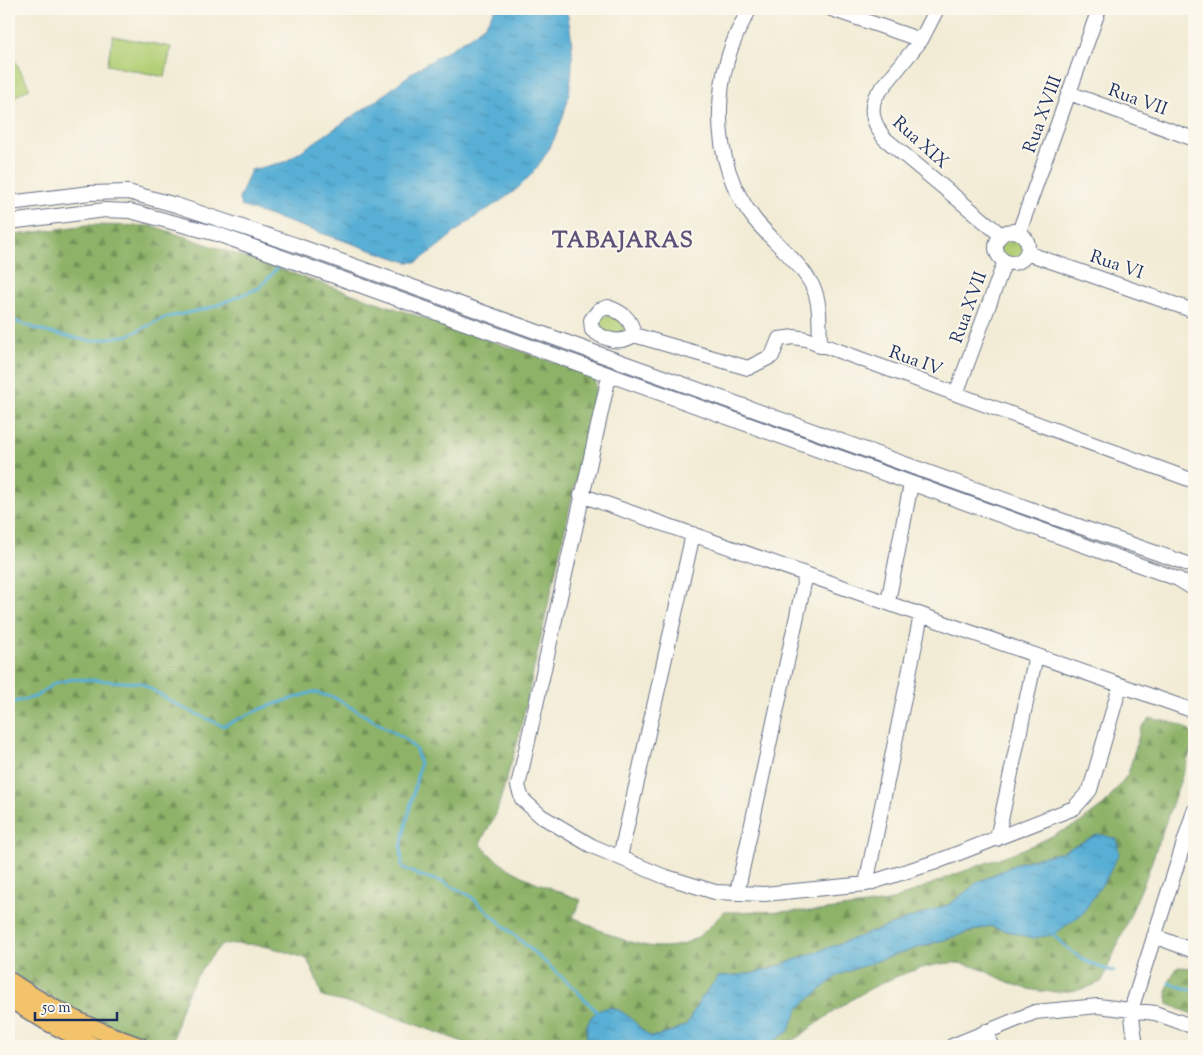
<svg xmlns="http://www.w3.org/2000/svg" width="1203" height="1055" font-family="'Sorts Mill Goudy',serif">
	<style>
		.grass { fill: url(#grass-tufts); stroke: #667f6a }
		.forest { fill: url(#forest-firs); stroke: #547062 }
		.pitch { fill: #b2cf76; stroke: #667f6a }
		.water { fill: url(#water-ripples); stroke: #3a6f9a }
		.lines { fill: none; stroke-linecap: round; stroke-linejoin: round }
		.stream { stroke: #58afd5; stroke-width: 3 }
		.minor-casing { stroke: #667188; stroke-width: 16 }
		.major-casing { stroke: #667188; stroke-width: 19 }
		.minor { stroke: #fff; stroke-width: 14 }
		.major { stroke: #f2c36a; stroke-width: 16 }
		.labels { text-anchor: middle; stroke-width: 4; stroke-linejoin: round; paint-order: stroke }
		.street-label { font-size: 18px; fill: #1b2f5e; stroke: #fbf7ec }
		.district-label { font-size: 22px; font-weight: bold; letter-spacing: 1px; fill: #5f527a; stroke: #fbf7ec }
	</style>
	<defs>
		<pattern id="grass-tufts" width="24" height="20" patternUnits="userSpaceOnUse" patternTransform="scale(1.25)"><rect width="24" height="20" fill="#b2cf76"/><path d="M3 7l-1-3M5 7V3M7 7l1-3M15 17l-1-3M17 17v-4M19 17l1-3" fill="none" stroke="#98b268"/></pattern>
		<pattern id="forest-firs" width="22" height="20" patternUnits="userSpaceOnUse" patternTransform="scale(1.25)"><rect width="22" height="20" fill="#8db267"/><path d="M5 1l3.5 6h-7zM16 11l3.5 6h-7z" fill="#729158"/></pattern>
		<pattern id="water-ripples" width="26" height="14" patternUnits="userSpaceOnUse" patternTransform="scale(1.25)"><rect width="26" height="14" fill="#58afd5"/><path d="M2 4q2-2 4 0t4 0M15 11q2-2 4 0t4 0" fill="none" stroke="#488fb0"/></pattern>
	</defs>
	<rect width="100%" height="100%" fill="#fbf7ec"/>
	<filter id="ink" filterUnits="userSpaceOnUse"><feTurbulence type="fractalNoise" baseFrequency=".02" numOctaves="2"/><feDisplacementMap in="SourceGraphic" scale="10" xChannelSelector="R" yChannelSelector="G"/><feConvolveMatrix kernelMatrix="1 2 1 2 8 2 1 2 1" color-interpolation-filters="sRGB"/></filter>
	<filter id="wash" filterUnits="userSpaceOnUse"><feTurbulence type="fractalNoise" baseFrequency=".0096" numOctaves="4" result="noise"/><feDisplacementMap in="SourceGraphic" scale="20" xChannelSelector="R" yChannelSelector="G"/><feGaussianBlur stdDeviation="1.12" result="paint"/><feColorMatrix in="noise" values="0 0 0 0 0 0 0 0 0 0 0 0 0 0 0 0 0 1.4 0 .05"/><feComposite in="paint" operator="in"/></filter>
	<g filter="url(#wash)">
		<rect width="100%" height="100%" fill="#f2ecd6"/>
		<!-- grass -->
		<path class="grass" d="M999 247a13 13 0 1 1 26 0a13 13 0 1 1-26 0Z
			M610,315L622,321L625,331C614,337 605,332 597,324L600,318Z"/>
		<!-- forest -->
		<path class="forest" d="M87,225L153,226L594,376L596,389L518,740L496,814L480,843C501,873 547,886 581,900L573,917C609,935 657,961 696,938C706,932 715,920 724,912L819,911L888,902L951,876L1026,848L1078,824L1105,804L1128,774L1141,728L1150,718C1164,722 1194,722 1194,742L1146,878L1102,981C1078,995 1039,995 1013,984C993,976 971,961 949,963C922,965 890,978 866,991C850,1000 834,1011 819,1022C798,1036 793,1046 766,1046L788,1032L798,1008L838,975L888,957L989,926L1032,938L1082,914L1119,854L1099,834L1062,852L1020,862L978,882L950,904L772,968L755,973L718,977L700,1000L686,1025L666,1034L651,1037L640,1030L633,1021L586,1025L587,1046H462L463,1042L373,1009L322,997L317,981L307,959C277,948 253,941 221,945C191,980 180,1000 173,1045C106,1029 64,1010 9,970V236Z
			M1178,967L1194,968V1015L1168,1004C1165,989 1169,979 1178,967Z"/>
		<!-- pitch -->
		<path class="pitch" d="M113,36L171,47L165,77L107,65Z
			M9,50L30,88L9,100Z"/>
		<!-- water -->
		<path class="water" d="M495,9H566C582,70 567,143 518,188C503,201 484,210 468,222C451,235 435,250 417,262H407L241,206L239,199L251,170L285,162L380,98L413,72L468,38L485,25Z
			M1099,834L1117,839L1119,854L1107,877L1082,914L1053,935L1032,938L989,926L888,957L838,975L799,1008L788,1032L766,1046H587C587,1031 584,1020 598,1011C619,998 636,1027 651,1037L666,1034L686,1025L700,1000L718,977L755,973L772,968L950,904L978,882L1021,862L1062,852Z"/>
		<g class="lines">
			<!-- stream -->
			<path class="stream" d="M9,319L46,332L91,341L129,335L164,318L210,308L259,288L281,264
				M9,703L35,697L55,683L73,679L141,683L179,706L223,726L263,708L313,692L335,698L405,739L416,750L420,764L401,847L402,867L418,875L443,882L469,895L573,987L597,1012
				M1053,935C1071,952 1089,967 1114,971
				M1169,983L1194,991"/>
		</g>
	</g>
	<g filter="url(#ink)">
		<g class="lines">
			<defs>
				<path id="minor" d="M750,9C711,71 707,159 755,220C773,242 802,263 814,289C821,306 819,328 820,346
					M831,9L921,40
					M937,9L921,40L875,97C869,113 875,125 884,138L1001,235
					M1069,93L1194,139
					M9,203L90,193L128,192L176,205L296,245L1058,519L1194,566
					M9,222L105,210L130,211L217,234L1178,579L1194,589
					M996 247a16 16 0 1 1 32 0a16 16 0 1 1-32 0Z
					M1019,232L1099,9
					M1027,253L1194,311
					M608,307C623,313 631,318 634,335C619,345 605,340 592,330L591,320L599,310Z
					M634,335L748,368L772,356L779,339L794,337L806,339L1194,481
					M609,376L518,786L522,799L541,816L592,846L663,876L715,892L764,894L866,884L936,862L1074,808L1090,790L1120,686
					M956,394L1005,261
					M581,495L1194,711
					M888,602L911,484
					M997,839L1036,655
					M620,857L693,534
					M866,884L921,615
					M737,893L806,574
					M1154,936L1194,951
					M986,1031L991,1046
					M952,1046L1035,1012L1098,1006L1155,1013L1194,1027
					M1136,1046L1131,1010L1194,811"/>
				<path id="major" d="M9,980C50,1008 93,1030 140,1046
					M9,999L45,1021L94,1046"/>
			</defs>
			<!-- minor casing -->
			<use href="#minor" class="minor-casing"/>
			<!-- major casing -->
			<use href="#major" class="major-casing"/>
			<!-- minor -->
			<use href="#minor" class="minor"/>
			<!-- major -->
			<use href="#major" class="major"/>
		</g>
	</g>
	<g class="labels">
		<!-- street labels -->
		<g class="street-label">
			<text transform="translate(1138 99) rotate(20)" y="6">Rua VII</text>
			<text transform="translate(1042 114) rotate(-70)" y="6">Rua XVIII</text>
			<text transform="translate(921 142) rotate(42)" y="6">Rua XIX</text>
			<text transform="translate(1117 264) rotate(19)" y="6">Rua VI</text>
			<text transform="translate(968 307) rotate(-70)" y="6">Rua XVII</text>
			<text transform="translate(916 360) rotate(20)" y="6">Rua IV</text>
		</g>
		<!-- district labels -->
		<g class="district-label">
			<text x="623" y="247">TABAJARAS</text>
		</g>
	</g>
	<!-- margin -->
	<rect width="1203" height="1055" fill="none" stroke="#fbf7ec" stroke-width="30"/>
	<!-- scale -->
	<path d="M35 1012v8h82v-8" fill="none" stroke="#1b2f5e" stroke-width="2.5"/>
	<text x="42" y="1012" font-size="15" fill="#1b2f5e" stroke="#fbf7ec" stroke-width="4" paint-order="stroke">50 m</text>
</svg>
